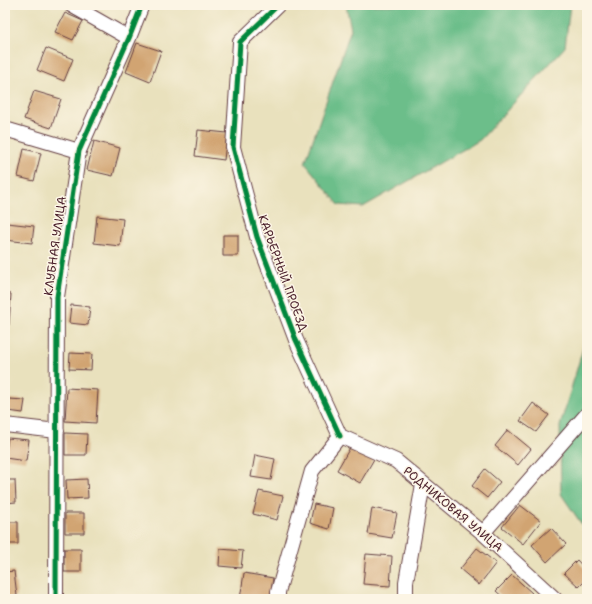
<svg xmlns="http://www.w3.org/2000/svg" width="592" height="604" font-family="'Shantell Sans',sans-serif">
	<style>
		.forest { fill: #6cbe8a; stroke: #5b6e5a }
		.building { fill: #d1a472 }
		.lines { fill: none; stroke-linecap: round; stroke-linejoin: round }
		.street-casing { stroke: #623c41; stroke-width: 16 }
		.street { stroke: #fff; stroke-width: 14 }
		.cycleway-casing { stroke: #fcf5e5; stroke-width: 8 }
		.cycleway { stroke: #00873e; stroke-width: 5 }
		.labels { text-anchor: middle; stroke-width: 3; stroke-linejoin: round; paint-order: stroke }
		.street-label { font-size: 12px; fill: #4a1f2b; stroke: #fcf5e5 }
	</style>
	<rect width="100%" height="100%" fill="#fcf5e5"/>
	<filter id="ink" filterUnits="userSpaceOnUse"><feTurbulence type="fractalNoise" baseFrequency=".025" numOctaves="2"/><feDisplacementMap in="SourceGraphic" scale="8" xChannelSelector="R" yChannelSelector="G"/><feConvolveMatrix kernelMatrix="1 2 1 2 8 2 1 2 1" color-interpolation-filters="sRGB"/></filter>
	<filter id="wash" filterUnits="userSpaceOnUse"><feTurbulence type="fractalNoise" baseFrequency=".012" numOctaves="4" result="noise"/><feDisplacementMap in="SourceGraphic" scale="16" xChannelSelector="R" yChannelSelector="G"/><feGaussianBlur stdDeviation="0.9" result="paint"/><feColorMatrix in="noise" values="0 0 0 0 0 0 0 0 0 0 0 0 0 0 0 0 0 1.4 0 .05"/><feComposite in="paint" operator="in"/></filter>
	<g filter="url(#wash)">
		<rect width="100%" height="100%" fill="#e9e1bd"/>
		<!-- forest -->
		<path class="forest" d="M346,5H570L565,47L480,140L363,207L339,205L305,163L351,29Z
			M587,335V532L561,494L560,426Z"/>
		<g id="blocks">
			<!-- building -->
			<path class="building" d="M65,13L83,21L73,40L55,32Z
				M137,43L161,51L150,82L126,72Z
				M46,48L73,59L64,81L37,70Z
				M34,91L61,99L51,128L24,119Z
				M198,130L227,133L224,160L195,156Z
				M94,141L120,148L113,176L87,170Z
				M24,149L41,153L34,181L18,177Z
				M97,216L123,219L120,246L94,243Z
				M7,223L34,226L32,243L5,240Z
				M223,235H238V256H223Z
				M5,293L11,294L9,325H5Z
				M71,305L90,307L88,325L69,323Z
				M70,353L92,354L91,370L69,369Z
				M67,388L98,390L96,423L65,421Z
				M9,399L25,400L23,413L8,411Z
				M533,403L549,415L536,432L520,421Z
				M508,430L531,449L518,465L495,446Z
				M65,433L87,434L86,455H65Z
				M8,438L29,440L26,461L5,458Z
				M351,446L374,459L360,483L337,470Z
				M255,455L275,459L271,480L251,477Z
				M485,469L500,482L487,498L472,486Z
				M87,479L88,498L67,499L66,480Z
				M5,480H15L16,502L5,503Z
				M259,491L283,496L277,520L253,514Z
				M314,504L333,508L329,529L310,523Z
				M520,505L541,521L523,544L502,527Z
				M372,508L397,513L392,538L368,534Z
				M65,513H84V533H65Z
				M5,522H18V544H5Z
				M551,528L566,544L547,562L532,545Z
				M477,548L496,563L479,585L460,569Z
				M64,549H81V572H64Z
				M220,549L243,551L241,568L219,566Z
				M366,554L392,556L390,586L363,584Z
				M577,560L587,571V579L579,587L564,573Z
				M14,571L17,596L5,598V572Z
				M244,573L273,578L270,599H240Z
				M512,575L532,593L527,599H505L496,591Z"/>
		</g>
	</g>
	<g filter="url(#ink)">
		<use href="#blocks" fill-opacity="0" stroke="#623c41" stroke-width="1"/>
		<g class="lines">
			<defs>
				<path id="street" d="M71,5L129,38
					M278,5L240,42L233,147L257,237L296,340L340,436
					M5,129L79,151
					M5,425L57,431
					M340,436L396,461L483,533L555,599
					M483,533L587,414
					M56,599L57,297L79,151L129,38L142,5
					M278,599V592L312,471L340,436
					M406,599V582L423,484"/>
			</defs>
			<!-- street casing -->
			<use href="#street" class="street-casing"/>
			<!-- street -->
			<use href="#street" class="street"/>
			<defs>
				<path id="cycleway" d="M278,5L240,42L233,147L257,237L296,340L340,436
					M56,599L57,297L79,151L129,38L142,5"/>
			</defs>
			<!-- cycleway casing -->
			<use href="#cycleway" class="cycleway-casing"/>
			<!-- cycleway -->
			<use href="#cycleway" class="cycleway"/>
		</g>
	</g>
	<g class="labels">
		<!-- street labels -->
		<g class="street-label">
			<text transform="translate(55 246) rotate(-82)" y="4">КЛУБНАЯ УЛИЦА</text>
			<text transform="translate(283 273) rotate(70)" y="4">КАРЬЕРНЫЙ ПРОЕЗД</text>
			<text transform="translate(453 509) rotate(40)" y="4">РОДНИКОВАЯ УЛИЦА</text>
		</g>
	</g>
	<!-- margin -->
	<rect width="592" height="604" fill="none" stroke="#fcf5e5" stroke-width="20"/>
</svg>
